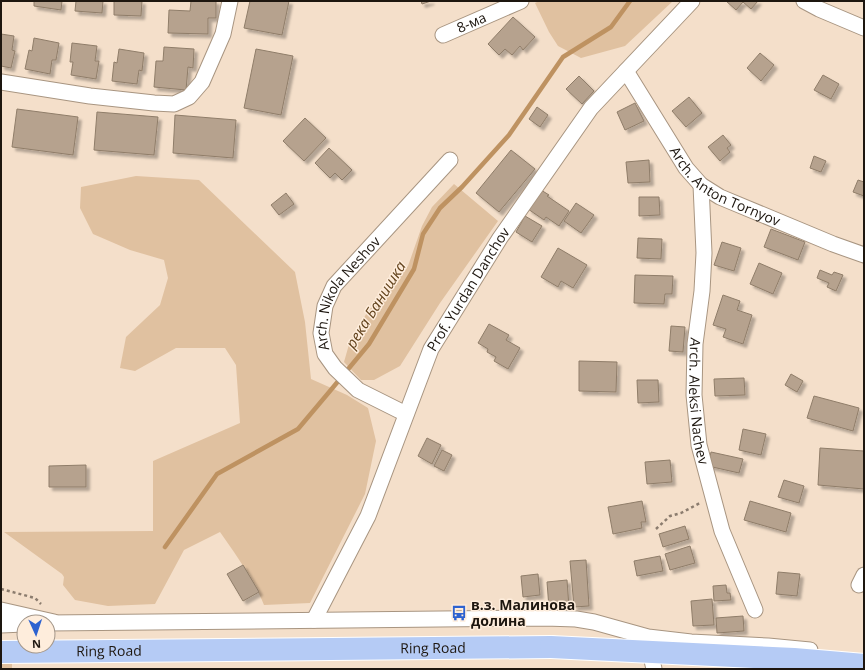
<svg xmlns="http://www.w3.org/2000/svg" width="865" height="670" font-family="'Open Sans',sans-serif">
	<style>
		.green { fill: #e0c1a0 }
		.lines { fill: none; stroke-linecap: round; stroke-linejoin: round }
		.stream { stroke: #be9261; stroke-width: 4.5 }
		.building { fill: #b6a28e; stroke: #8f7d69; filter: url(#shadow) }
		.street-casing { stroke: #a89581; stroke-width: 17 }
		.highway-casing { stroke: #fff; stroke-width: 24 }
		.path { stroke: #8b7c6e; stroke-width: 2.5; stroke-dasharray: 3 3; stroke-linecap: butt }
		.street { stroke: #fff; stroke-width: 15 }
		.highway { stroke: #b5cbf5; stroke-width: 22 }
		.highway-bridge-casing { stroke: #fff; stroke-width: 24; stroke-linecap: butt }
		.highway-bridge { stroke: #b5cbf5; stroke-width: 22 }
		.labels { text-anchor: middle; stroke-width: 3; stroke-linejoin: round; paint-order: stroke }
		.street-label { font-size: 14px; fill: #1d160f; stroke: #feeddc }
		.poi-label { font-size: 14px; font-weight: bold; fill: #1d160f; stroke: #feeddc; text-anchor: start }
		.water-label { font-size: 15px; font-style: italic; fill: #62421c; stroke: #feeddc }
	</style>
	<defs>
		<filter id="shadow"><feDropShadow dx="3.5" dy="3.5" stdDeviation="1" flood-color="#0004"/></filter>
	</defs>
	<rect width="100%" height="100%" fill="#f4dfca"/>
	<!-- green -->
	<path class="green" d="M539,1H673L625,46L581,58L558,46L549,32L535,3Z
		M136,176L199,180L295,272L305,322L311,379L347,395L368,408L376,441L365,494L310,603L264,605C253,578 236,555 220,532L184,550L155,604L108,606L75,600L63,585L64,577L62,574L4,532L153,531V461L240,423L236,365L225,348H176L135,371L120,368L126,337L160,305L168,278L164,260L130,250L93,234L80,208L81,187Z
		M454,184L498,221L440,303L400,366L374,380H361L344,362L350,341L368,311L408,266L422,226L432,207Z
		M1,663H12V669H1Z"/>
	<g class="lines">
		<!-- stream -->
		<path class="stream" d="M165,547L217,474L298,429L330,391L369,344L414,269L423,234L440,208L462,187L509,135L563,57L611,27L630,1"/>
	</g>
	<!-- building -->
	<path class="building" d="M34,1H62L61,10L34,6Z
		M76,1H103L102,13L75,11Z
		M114,1H142L141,16L114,15Z
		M191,1H216V18H208V34L168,33L169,10L190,11Z
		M250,1H289L282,35L244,28Z
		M421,1H431L422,4Z
		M726,1H758L751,9L743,2L736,10Z
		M513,17L535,37L523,50L520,46L512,55L505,49L499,55L488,44Z
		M1,34L14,36L12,50L15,51L11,68L1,66Z
		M34,38L59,43L56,60H52L50,74L25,69L29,50L32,51Z
		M72,43L97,46L95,61H99L96,79L71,75L73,62H70Z
		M164,47L194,49L193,68L188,67L186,90L154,87L156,61H163Z
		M119,49L144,53L142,71L139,70L137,84L112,81L114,62L117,63Z
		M256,49L293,56L281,115L244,108Z
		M760,53L774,65L761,81L747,68Z
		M823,75L839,84L831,99L814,90Z
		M579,76L594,91L582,104L566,89Z
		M689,97L702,113L686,127L672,111Z
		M635,103L644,121L625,130L617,112Z
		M537,107L548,115L540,127L529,119Z
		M17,109L78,117L73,155L12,147Z
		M97,112L158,117L154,155L94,150Z
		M175,115L236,120L233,158L173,153Z
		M305,118L326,138L304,161L283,141Z
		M723,135L731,145L727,148L730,152L720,161L708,147Z
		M329,148L352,170L342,180L335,173L330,178L315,163Z
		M511,150L535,169L499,212L476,193Z
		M814,156L826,161L821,172L810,168Z
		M649,160L650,182L628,183L626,162Z
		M858,180L864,182V196L853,192Z
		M541,190L549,195L547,196L569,211L559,226L546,217L544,220L528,209Z
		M286,193L294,204L279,215L271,205Z
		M639,197H659L660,215L639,216Z
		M576,203L594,215L581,233L564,221Z
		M525,216L542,226L532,242L516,232Z
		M771,229L805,242L798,260L764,247Z
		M638,238L662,239L661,259L637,258Z
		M722,242L741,248L734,271L714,265Z
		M558,248L587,265L573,288L561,281L558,287L541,277Z
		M759,263L782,273L773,294L750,284Z
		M820,270L832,275L834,272L843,275L836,291L827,287L829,283L817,278Z
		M635,275L673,276L672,294H665L664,304L634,303Z
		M723,295L740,301L737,310L752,315L743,344L723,337L726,329L713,325Z
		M489,324L509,335L506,340L520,348L508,369L494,361L496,357L487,352L488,349L478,343Z
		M671,326L685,327L683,352L669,351Z
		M579,361L617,362L616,392L579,391Z
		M791,374L803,381L797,392L785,385Z
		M744,378L745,395L715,396L714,379Z
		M637,380H658L659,402L638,403Z
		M814,396L859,408L853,431L807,418Z
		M743,429L766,434L761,455L739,450Z
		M427,438L441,445L432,464L418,456Z
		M820,448L864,451V489L818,485Z
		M442,450L452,455L444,471L434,466Z
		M711,452L743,459L739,473L708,466Z
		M670,460L672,482L647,484L645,462Z
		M86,465V487H49V466Z
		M784,480L804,486L799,503L778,497Z
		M642,501L646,522H641L642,528L613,534L608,507Z
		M750,501L791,513L786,532L744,520Z
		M685,526L689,539L663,547L659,534Z
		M690,546L695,563L670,570L665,554Z
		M660,556L663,571L637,576L634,561Z
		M586,560L589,606L574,607L570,561Z
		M243,565L259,592L243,601L227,574Z
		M778,572L800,574L797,596L776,594Z
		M538,574L540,595L523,597L521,576Z
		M567,580L569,607L549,608L547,582Z
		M726,585L727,593H730L731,600L714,601L713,586Z
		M712,599L714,625L693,626L691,601Z
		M743,616L744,631L717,633L716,618Z"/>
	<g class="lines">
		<defs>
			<g id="street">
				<path d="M804,1L819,9L864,28"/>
				<path id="s1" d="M443,35L521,1"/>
				<path id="s2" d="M626,71L686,168L701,185L720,197L833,244L864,255"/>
				<path d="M1,82L90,96L154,103L174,104L189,97L202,82L223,34L230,1"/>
				<path id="s3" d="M701,185L704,253L702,291L695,344L694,395L699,445L722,531L755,610"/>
				<path id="s4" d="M406,414L358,390L335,368L325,354L321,333L325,306L334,286L450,160"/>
				<path d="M859,585L864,575"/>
				<path d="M1,610L54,622"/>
				<path id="s5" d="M314,620L368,516L431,349L500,238L591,108L692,1"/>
				<path d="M48,623L545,618L576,619L594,622L648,637L691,642L768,646L810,650"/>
				<path d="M1,625L24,624"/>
				<path d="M644,644L651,656L654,669"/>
			</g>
			<g id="highway">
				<path id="s6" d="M1,652L551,647"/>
			</g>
		</defs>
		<!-- street casing -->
		<use href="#street" class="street-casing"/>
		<!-- highway casing -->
		<use href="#highway" class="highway-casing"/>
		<!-- path -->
		<path class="path" d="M656,529L670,516L681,513L700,503
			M1,589L35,598L41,604"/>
		<!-- street -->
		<use href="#street" class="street"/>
		<!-- highway -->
		<use href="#highway" class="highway"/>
		<defs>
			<path id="highway-bridge" d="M551,647L794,659L864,665"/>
		</defs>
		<!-- highway-bridge casing -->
		<use href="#highway-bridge" class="highway-bridge-casing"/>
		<!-- highway-bridge -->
		<use href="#highway-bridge" class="highway-bridge"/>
	</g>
	<!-- icons -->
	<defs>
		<symbol id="bus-bare" viewBox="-9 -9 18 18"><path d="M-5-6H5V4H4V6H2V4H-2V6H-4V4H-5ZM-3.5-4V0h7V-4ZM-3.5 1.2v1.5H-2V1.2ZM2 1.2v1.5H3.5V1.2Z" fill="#2d62d0" stroke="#feeddc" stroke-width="2.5" paint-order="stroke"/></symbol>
	</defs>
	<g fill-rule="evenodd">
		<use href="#bus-bare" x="448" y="602" width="22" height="22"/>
	</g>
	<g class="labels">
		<!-- street labels -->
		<g class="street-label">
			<text dy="5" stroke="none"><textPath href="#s1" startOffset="31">8-ма</textPath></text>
			<text dy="5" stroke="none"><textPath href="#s2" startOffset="157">Arch. Anton Tornyov</textPath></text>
			<text dy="5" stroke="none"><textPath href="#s5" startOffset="366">Prof. Yurdan Danchov</textPath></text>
			<text dy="5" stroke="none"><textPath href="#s4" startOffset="172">Arch. Nikola Neshov</textPath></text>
			<text dy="5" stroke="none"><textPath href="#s3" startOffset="217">Arch. Aleksi Nachev</textPath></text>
			<text dy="5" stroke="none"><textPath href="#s6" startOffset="432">Ring Road</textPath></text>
			<text dy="5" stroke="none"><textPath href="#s6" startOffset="108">Ring Road</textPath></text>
		</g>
		<!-- poi labels -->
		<g class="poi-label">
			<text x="471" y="610">в.з. Малинова<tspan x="471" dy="16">долина</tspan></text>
		</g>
		<!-- water labels -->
		<g class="water-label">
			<text transform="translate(376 305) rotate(-58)" y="5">река Банишка</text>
		</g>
	</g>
	<!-- border -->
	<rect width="865" height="670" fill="none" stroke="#1d160f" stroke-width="4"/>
	<!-- north arrow -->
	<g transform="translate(36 634) rotate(177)"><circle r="19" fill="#feeddc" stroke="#a4978a"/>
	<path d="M0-3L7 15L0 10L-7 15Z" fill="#2d62d0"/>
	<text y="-6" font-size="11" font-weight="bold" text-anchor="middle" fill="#1d160f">N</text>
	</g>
</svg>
